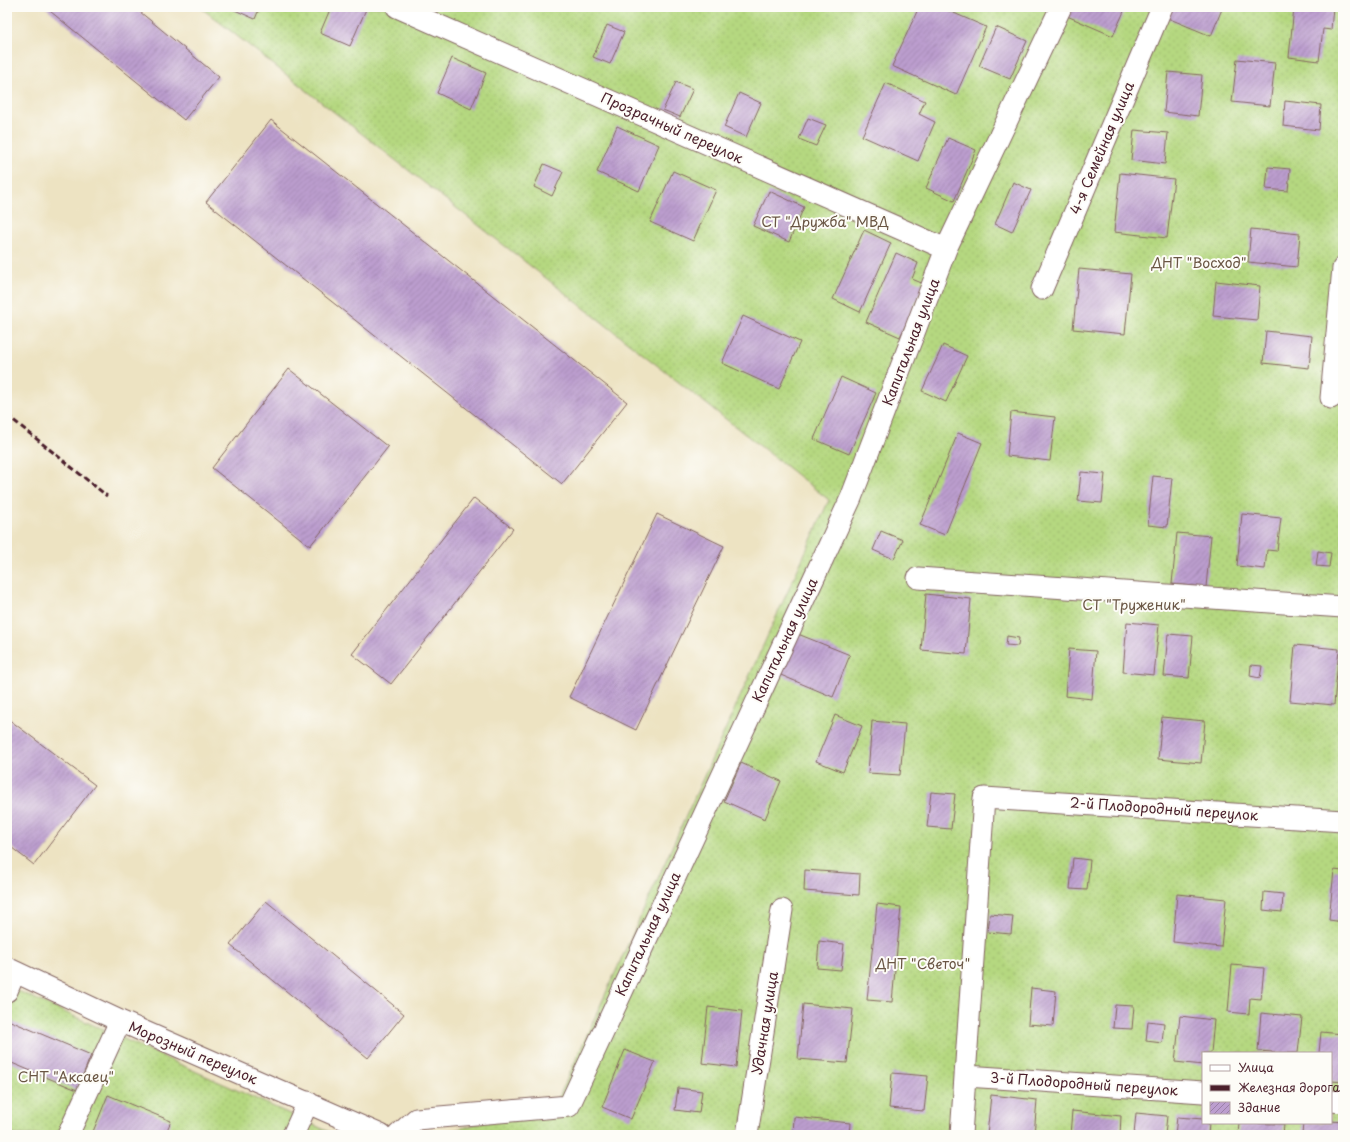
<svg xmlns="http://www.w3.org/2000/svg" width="1350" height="1142" font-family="'Playpen Sans',sans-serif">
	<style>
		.garden { fill: url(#garden-dots); stroke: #807c56; fill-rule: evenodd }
		.building { fill: url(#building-hatch) }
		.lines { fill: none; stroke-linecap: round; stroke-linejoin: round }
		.minor-casing { stroke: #836460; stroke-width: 23 }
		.minor { stroke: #fff; stroke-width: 21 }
		.rail { stroke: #4a1f2b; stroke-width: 3; stroke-dasharray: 6 3; stroke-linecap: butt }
		.labels { text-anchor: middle; stroke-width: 4; stroke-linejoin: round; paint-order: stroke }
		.street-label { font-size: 14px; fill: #4a1f2b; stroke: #fdfcf7 }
		.park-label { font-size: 14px; fill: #6a5644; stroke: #fdfcf7 }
	</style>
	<defs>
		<pattern id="garden-dots" width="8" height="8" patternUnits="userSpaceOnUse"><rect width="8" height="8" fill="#b5d880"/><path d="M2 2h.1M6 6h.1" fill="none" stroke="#9db96f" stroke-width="1.8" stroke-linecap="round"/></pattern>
		<pattern id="building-hatch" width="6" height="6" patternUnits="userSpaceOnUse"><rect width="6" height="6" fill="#bc9ecf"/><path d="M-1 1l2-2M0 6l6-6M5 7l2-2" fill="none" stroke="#9b80a8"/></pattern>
	</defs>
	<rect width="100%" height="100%" fill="#fdfcf7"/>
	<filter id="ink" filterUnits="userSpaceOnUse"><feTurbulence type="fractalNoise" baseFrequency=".025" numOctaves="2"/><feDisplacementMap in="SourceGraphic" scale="8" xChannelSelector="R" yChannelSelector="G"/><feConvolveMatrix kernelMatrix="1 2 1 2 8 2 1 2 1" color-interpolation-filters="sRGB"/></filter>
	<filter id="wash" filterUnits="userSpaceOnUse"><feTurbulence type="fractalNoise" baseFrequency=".012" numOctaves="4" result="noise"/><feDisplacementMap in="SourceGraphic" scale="16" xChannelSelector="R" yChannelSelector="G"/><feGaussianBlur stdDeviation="0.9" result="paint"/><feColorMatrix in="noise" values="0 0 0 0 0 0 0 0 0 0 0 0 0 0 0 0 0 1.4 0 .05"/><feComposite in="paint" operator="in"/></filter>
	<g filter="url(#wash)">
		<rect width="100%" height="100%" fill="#ede3c2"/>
		<!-- garden -->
		<path class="garden" d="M200,7H1343V1135H452L456,1130L558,1099L829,500ZM1203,1053H1331V1123H1203Z
			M7,986L336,1135H7Z"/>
		<g id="blocks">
			<!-- building -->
			<path class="building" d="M45,7H134L219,77L184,120Z
				M228,7H260L255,19Z
				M331,7H367L350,46L320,33Z
				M919,7H940L986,27L956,95L892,66Z
				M1071,7H1126L1113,36L1067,16Z
				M1170,7H1217L1222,9L1211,36L1165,17Z
				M1294,7H1333L1331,30L1323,29L1319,61L1289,57Z
				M607,25L624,32L610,64L593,57Z
				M996,27L1027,41L1010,79L979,66Z
				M452,58L486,73L471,109L437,93Z
				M1237,59L1275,63L1270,106L1232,102Z
				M1168,72L1202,75L1198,116L1164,112Z
				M676,82L693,89L680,117L663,110Z
				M886,83L925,101L919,114L935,122L918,161L862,136Z
				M739,93L761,103L746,137L724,127Z
				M1285,101L1321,105L1319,130L1283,126Z
				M808,118L826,125L816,146L799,139Z
				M271,120L627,402L562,484L206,202Z
				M617,126L659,145L639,191L597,172Z
				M1134,130L1168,133L1165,164L1131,160Z
				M948,138L976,150L954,201L926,188Z
				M544,164L563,172L552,196L534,187Z
				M1268,167L1290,169L1288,191L1266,189Z
				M673,171L716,190L693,241L650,222Z
				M1120,173L1174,179L1167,238L1114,232Z
				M1013,182L1031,190L1012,232L995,224Z
				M769,191L804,207L789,242L753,226Z
				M1251,229L1300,234L1297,267L1248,262Z
				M864,230L891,243L860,312L833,299Z
				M896,253L918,263L912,279L924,284L900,337L866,322Z
				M1079,269L1131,274L1125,334L1073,329Z
				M1216,281L1260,286L1257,320L1213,316Z
				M743,316L800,342L779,389L722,363Z
				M1266,331L1312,336L1309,368L1263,363Z
				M943,345L967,356L946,402L922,391Z
				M289,369L388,447L310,546L212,468Z
				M841,377L876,393L849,454L814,439Z
				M1011,412L1055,417L1050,461L1007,456Z
				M958,433L982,443L945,535L920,525Z
				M1081,472L1105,474L1102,503L1078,501Z
				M1153,476L1172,478L1167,527L1148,525Z
				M474,498L513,529L391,684L352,654Z
				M657,514L724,546L636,730L569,697Z
				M1242,514L1281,518L1277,551L1267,550L1265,569L1237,566Z
				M881,531L903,540L894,559L873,550Z
				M1177,533L1211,536L1206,587L1172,584Z
				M1318,551L1331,553L1329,567L1316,566Z
				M926,594L971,599L966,654L921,650Z
				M1127,622L1159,625L1154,675L1123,672Z
				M793,632L850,655L833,697L776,673Z
				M1168,634L1193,636L1189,678L1164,676Z
				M1007,636L1019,638L1018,646L1006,645Z
				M1295,645L1339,649L1334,705L1290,701Z
				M1069,649L1096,651L1092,699L1065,696Z
				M1251,665L1262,666L1260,678L1250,676Z
				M835,715L862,726L843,772L816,761Z
				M1162,717L1205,721L1201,763L1158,759Z
				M7,718L95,785L34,865L7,844Z
				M872,721L905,724L900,775L868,773Z
				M741,763L781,781L765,819L724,801Z
				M931,792L955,794L951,829L927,827Z
				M1073,858L1090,860L1087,890L1070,889Z
				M805,870L860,874L859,895L804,891Z
				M1334,870L1343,871V922L1329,920Z
				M1264,892L1283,894L1282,912L1263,910Z
				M1177,894L1226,899L1221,947L1173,942Z
				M266,901L404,1014L368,1058L230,945Z
				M877,904L901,907L892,1002L867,1000Z
				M990,914L1013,916L1011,934L988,932Z
				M819,941L844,944L841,970L817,968Z
				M1232,965L1264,968L1261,999L1250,998L1249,1014L1228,1012Z
				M1031,988L1056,991L1053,1026L1028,1024Z
				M803,1004L853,1009L847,1063L798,1059Z
				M1115,1005L1134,1006L1132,1029L1113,1028Z
				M708,1007L742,1011L736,1067L702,1063Z
				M1261,1013L1302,1017L1298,1053H1272V1052L1258,1051Z
				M1180,1016L1214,1020L1211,1053H1203V1065L1175,1062Z
				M8,1020L91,1055L77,1090L7,1061Z
				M1148,1021L1164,1023L1162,1043L1146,1041Z
				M1321,1032L1343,1034V1082L1331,1081V1053H1319Z
				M625,1050L655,1062L631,1119L602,1107Z
				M892,1073L928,1076L924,1111L889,1108Z
				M678,1088L702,1091L699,1113L675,1110Z
				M108,1095L171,1121L165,1135L92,1134Z
				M991,1095L1037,1100L1034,1135H987Z
				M1072,1111L1121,1116L1120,1135H1070Z
				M1136,1113L1167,1116L1165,1135H1134Z
				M794,1117L850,1123L849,1135H793Z
				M1177,1117L1203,1119V1123H1209L1208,1135H1175Z
				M1331,1121L1343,1122V1135H1302L1303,1123H1331Z
				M1239,1123L1284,1124L1283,1135H1238Z"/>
		</g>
	</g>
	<g filter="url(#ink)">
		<use href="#blocks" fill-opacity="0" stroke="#836460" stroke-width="1"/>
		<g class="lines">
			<defs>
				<path id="minor" d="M397,7L946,249
					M1042,289L1162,7
					M1331,398L1343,268
					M918,578L1343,607
					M7,968L120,1021L381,1135
					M7,991L15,972
					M966,1076L1203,1092
					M1331,1101L1343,1102
					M68,1135L120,1021
					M293,1135L308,1102
					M398,1135L416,1119L569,1106L851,498L946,249L1061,7
					M747,1135L782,910
					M961,1135L984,798L1343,821"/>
			</defs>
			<!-- minor casing -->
			<use href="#minor" class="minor-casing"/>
			<!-- minor -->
			<use href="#minor" class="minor"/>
			<!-- rail -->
			<path class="rail" d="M7,415L107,496"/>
		</g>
	</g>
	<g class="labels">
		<!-- street labels -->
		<g class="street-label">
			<text transform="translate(672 128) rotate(24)" y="5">Прозрачный переулок</text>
			<text transform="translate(1102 148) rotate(-67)" y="5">4-я Семейная улица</text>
			<text transform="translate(911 342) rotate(-69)" y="5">Капитальная улица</text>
			<text transform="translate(785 640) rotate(-65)" y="5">Капитальная улица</text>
			<text transform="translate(1164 809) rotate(4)" y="5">2-й Плодородный переулок</text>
			<text transform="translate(648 934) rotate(-65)" y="5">Капитальная улица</text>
			<text transform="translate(765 1023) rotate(-81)" y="5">Удачная улица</text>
			<text transform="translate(193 1053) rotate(23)" y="5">Морозный переулок</text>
			<text transform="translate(1084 1084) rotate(4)" y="5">3-й Плодородный переулок</text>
		</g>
		<!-- park labels -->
		<g class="park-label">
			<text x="825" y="227">СТ "Дружба" МВД</text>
			<text x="1199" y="268">ДНТ "Восход"</text>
			<text x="1134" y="610">СТ "Труженик"</text>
			<text x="923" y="969">ДНТ "Светоч"</text>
			<text x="66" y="1082">СНТ "Аксаец"</text>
		</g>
	</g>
	<!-- margin -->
	<rect width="1350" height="1142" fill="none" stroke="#fdfcf7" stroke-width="24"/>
	<!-- legend -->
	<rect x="1202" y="1052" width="130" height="72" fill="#fdfcf7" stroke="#b5a4a5"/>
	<rect x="1210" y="1065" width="20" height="6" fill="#ffffff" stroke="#b5a4a5"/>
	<text x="1238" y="1072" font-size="12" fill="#4a1f2b">Улица</text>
	<rect x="1210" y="1085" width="20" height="6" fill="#4a1f2b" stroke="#b5a4a5"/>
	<text x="1238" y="1092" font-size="12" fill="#4a1f2b">Железная дорога</text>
	<rect x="1210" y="1102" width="20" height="12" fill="url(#building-hatch)" stroke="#b5a4a5"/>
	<text x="1238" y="1112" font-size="12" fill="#4a1f2b">Здание</text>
</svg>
